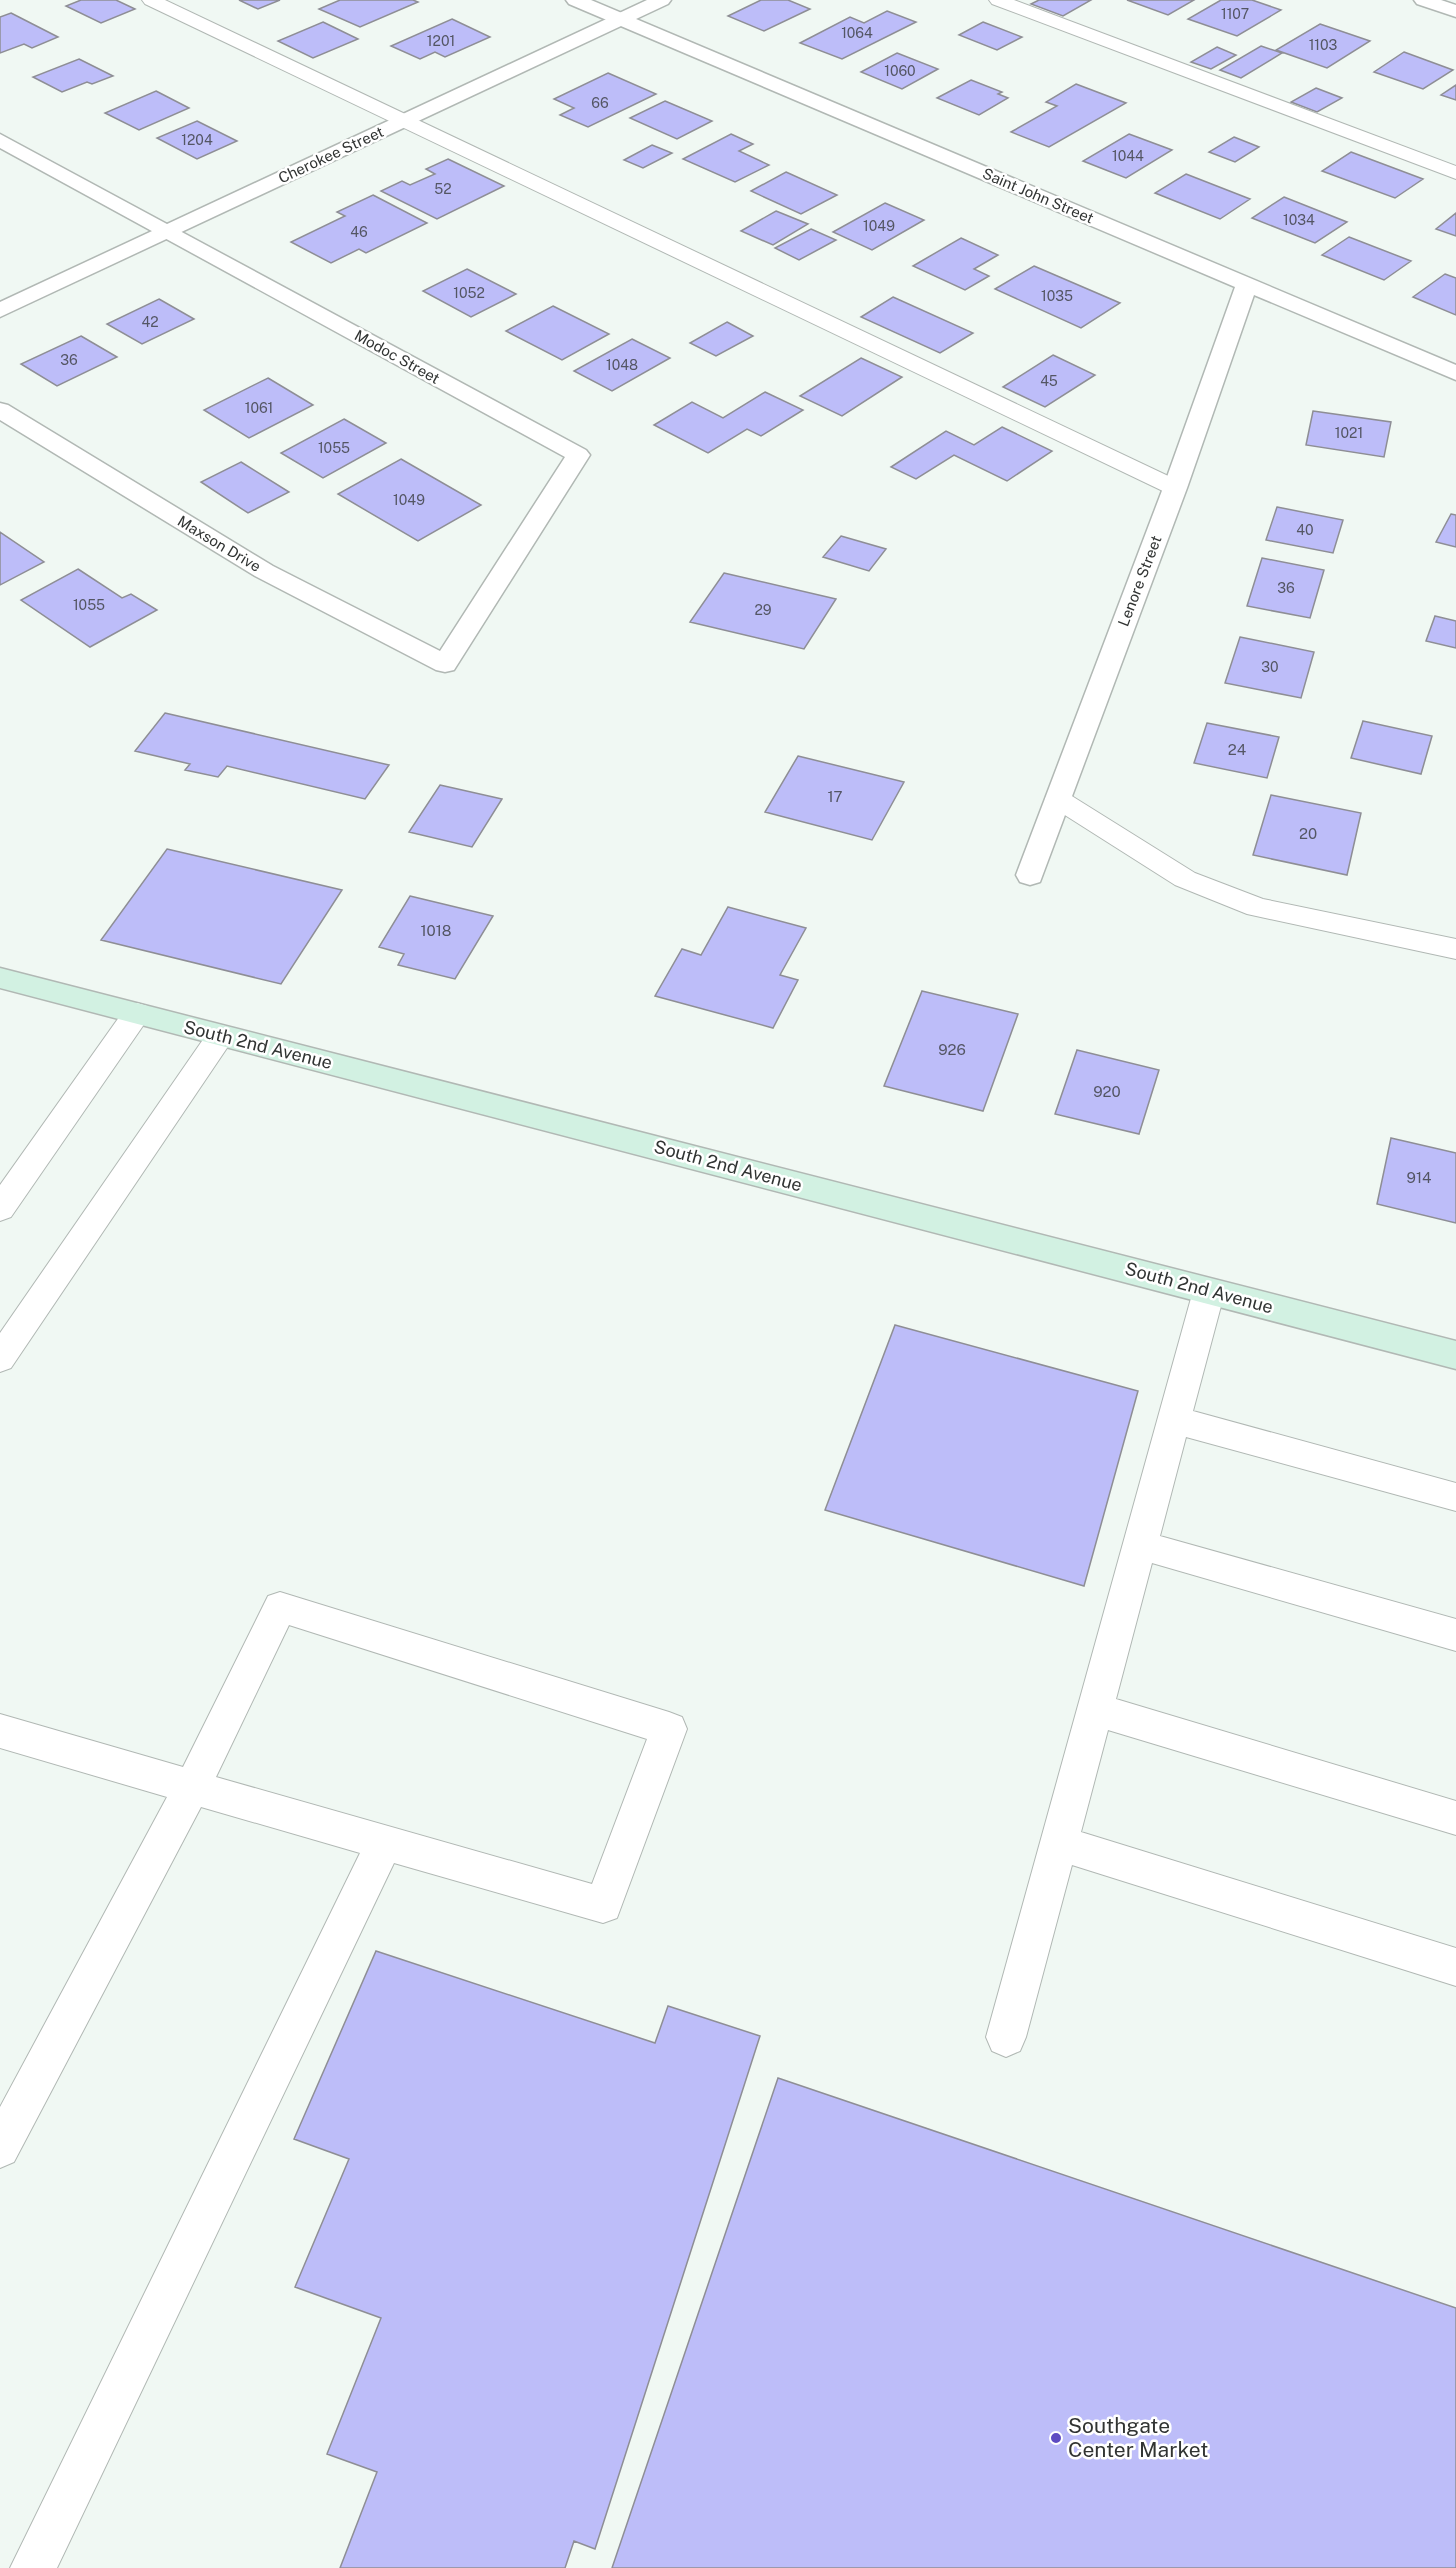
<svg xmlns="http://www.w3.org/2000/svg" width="1456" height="2568" font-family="'Public Sans',sans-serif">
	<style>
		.building { fill: #bdbdf9; stroke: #8e8e95; stroke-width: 1.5 }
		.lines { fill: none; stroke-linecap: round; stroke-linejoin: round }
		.service-casing { stroke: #b1b8b4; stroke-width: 2 }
		.minor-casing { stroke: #b1b8b4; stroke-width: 3 }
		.tertiary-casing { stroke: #b1b8b4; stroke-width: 3 }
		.secondary-casing { stroke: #b1b8b4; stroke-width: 3 }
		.service { fill: #fff; fill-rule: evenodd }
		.minor { fill: #fff; fill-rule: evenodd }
		.tertiary { fill: #fff; fill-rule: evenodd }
		.secondary { fill: #d2f1e2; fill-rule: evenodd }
		.poi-dot { fill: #5d4ac2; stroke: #fff; stroke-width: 2 }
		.labels { text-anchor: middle; stroke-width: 5; stroke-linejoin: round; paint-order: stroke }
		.far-number-label { font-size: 14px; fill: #545664 }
		.far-street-label { font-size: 15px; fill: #313433; stroke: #fff }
		.number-label { font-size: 15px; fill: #545664 }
		.street-label { font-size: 18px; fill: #313433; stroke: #fff }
		.near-poi-label { font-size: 21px; fill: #313433; stroke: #fff; text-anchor: start }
	</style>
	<rect width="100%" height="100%" fill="#f0f8f3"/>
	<!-- building -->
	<path class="building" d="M81,0H116L135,9L101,23L66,6Z
		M239,0H280L258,9Z
		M340,0H413L418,2L360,27L319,9Z
		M761,0H788L810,9L764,31L728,16Z
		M1039,0H1091L1063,16L1031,4Z
		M1127,0H1194L1168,15Z
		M1221,0H1252L1281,10L1237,36L1188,19Z
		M887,11L916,22L842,59L800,43L850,17L864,23Z
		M11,13L56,36L58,37L32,48L24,44L0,53V17Z
		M452,19L490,37L445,57L435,52L420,59L391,46Z
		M323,22L358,39L313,58L278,41Z
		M983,22L1022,37L997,50L959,35Z
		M1320,24L1370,41L1327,68L1276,50Z
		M1261,46L1282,53L1241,78L1220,70Z
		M1217,47L1236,55L1211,69L1191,62Z
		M1404,52L1453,70L1423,89L1374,72Z
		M897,53L938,69L902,89L861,72Z
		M79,59L113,76L92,84L87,82L62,92L33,77Z
		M608,73L656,94L588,127L560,115L574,108L554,99Z
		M971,80L1002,92L998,94L1008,98L979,115L937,98Z
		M1076,84L1126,103L1049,147L1011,132L1057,106L1046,102Z
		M1456,85V100L1441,95Z
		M1316,88L1342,98L1317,112L1291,102Z
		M156,91L189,108L139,130L105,113Z
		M665,101L712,121L677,139L630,118Z
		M197,121L237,141L197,159L157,138Z
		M731,134L753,144L739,151L769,165L735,182L683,159Z
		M1129,134L1172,150L1126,178L1083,161Z
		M1234,137L1259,147L1235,162L1209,152Z
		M652,145L672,153L643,168L624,160Z
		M1351,152L1423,179L1395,198L1322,171Z
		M448,159L504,186L437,219L381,191L402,181L410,185L435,174L426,169Z
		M786,172L837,195L801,214L751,191Z
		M1186,174L1250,199L1220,219L1155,193Z
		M373,195L427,223L366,253L359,249L331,263L291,242L345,216L337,212Z
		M1284,197L1347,222L1315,243L1252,218Z
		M885,203L924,220L872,250L833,232Z
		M776,211L808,224L773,245L741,231Z
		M1456,213V236L1436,229Z
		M811,229L836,240L799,260L775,248Z
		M1349,237L1411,261L1384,280L1322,255Z
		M961,238L998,255L974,269L989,276L965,290L913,266Z
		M1034,266L1120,303L1081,328L995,289Z
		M467,269L516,294L471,317L423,291Z
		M1445,274L1456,278V315L1413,297Z
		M893,297L973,333L940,353L861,317Z
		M159,299L194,319L142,344L107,324Z
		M553,306L609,334L562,360L506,331Z
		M727,322L753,336L716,356L690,343Z
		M81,336L117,357L57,386L21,364Z
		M632,339L670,358L612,391L574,371Z
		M1053,355L1095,375L1045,407L1003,387Z
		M861,358L902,377L842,416L800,396Z
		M268,378L313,405L249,438L204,410Z
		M765,392L803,410L761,436L747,429L708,453L654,425L692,402L723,418Z
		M1313,411L1391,422L1384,457L1306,445Z
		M344,419L386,443L323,478L281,453Z
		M1002,427L1052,451L1007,481L954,455L916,479L891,467L946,431L974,445Z
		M401,459L481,505L418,541L338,494Z
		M241,462L289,492L248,513L201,482Z
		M1277,507L1343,520L1333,553L1266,540Z
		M1451,514L1456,515V547L1436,542Z
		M0,532L44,562L0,585Z
		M841,536L886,549L869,571L823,557Z
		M1262,558L1324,570L1310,618L1247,606Z
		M78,569L122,598L131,594L157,610L90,647L21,600Z
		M724,573L836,599L804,649L690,622Z
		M1435,616L1456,621V648L1426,641Z
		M1240,637L1314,652L1301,698L1225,683Z
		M165,713L389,765L365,799L227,766L218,777L185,770L190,764L135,751Z
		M1363,721L1432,736L1421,774L1351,758Z
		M1207,723L1279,737L1267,778L1194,763Z
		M798,756L904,782L872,840L765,812Z
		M440,785L502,799L472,847L409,832Z
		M1271,795L1361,813L1347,875L1253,855Z
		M167,849L342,890L281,984L101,940Z
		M410,896L493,916L455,979L398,965L404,954L379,947Z
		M728,907L806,928L780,975L798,980L773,1028L655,996L682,949L701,955Z
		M922,991L1018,1014L983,1111L884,1086Z
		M1077,1050L1159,1070L1139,1134L1055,1114Z
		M1391,1138L1456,1153V1223L1377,1204Z
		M895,1325L1138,1391L1084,1586L825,1510Z
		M376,1951L655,2043L668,2006L760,2036L595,2549L574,2541L565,2568H340L377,2472L327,2454L381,2318L295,2287L349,2159L294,2139Z
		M778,2078L1456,2308V2568H612Z"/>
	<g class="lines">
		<defs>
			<path id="service" d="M142,0H165L1183,483L1186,488L1183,493L1175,495L1167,493L145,4Z
				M989,0H1014L1456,166V179L992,4Z
				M1058,790L1067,793L1195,873L1263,899L1456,939V959L1247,914L1175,885L1049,805L1045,799L1049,793Z
				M137,1003L147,1006L151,1013L147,1020L11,1217L0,1221V1185L127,1006Z
				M221,1025L231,1028L235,1035L231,1042L11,1368L0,1372V1333L211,1028Z
				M1209,1279L1220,1282L1225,1291L1193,1411L1456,1483V1511L1186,1437L1160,1536L1456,1619V1651L1152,1563L1116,1699L1456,1801V1835L1108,1730L1081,1832L1456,1948V1986L1072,1865L1026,2037L1020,2051L1006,2057L992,2051L986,2037L1193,1291L1198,1282Z
				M280,1592L669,1712L682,1717L687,1729L617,1918L603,1923L394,1863L57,2568H10L360,1853L201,1807L14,2162L0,2168V2107L167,1797L0,1748V1714L183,1767L268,1596ZM289,1625L647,1739L592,1884L216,1777Z"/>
			<path id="minor" d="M566,0H591L1456,365V380L1254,295L1187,488L1040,882L1030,885L1020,882L1016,875L1163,488L1235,287L569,4Z
				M0,134L586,450L590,455L454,670L445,672L436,670L255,576L0,420V403L8,405L273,566L440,651L565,457L0,148Z"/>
			<path id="tertiary" d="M647,0H671L668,4L0,317V302Z
				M1414,0H1441L1456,5V17L1417,4Z"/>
			<path id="secondary" d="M0,968L1456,1341V1369L0,988Z"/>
		</defs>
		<!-- service casing -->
		<use href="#service" class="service-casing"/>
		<!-- minor casing -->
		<use href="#minor" class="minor-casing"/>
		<!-- tertiary casing -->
		<use href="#tertiary" class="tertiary-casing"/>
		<!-- secondary casing -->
		<use href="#secondary" class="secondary-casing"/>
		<!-- service -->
		<use href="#service" class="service"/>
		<!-- minor -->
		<use href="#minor" class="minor"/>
		<!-- tertiary -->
		<use href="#tertiary" class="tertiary"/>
		<!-- secondary -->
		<use href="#secondary" class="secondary"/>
	</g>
	<!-- markers -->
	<circle class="poi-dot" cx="1056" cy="2438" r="6"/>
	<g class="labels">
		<!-- far-number labels -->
		<g class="far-number-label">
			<text x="1235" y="19">1107</text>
			<text x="857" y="38">1064</text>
			<text x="441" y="46">1201</text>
			<text x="1323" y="50">1103</text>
			<text x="900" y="76">1060</text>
			<text x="600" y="108">66</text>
			<text x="197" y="145">1204</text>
			<text x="1128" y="161">1044</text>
			<text x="443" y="194">52</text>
			<text x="1299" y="225">1034</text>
			<text x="879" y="231">1049</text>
			<text x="359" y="237">46</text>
			<text x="469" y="298">1052</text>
			<text x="1057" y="301">1035</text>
			<text x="150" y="327">42</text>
			<text x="69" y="365">36</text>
			<text x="622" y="370">1048</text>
			<text x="1049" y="386">45</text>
			<text x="259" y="413">1061</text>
			<text x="1349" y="438">1021</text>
			<text x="334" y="453">1055</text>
			<text x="409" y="505">1049</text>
			<text x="1305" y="535">40</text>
			<text x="1286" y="593">36</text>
			<text x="89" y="610">1055</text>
			<text x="763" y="615">29</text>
			<text x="1270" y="672">30</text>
		</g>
		<!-- far-street labels -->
		<g class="far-street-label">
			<text transform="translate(331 155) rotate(-25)" y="5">Cherokee Street</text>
			<text transform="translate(1038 196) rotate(23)" y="5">Saint John Street</text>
			<text transform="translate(397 357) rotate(29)" y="5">Modoc Street</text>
			<text transform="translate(219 544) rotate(31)" y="5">Maxson Drive</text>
			<text transform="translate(1140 581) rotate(-69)" y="5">Lenore Street</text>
		</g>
		<!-- number labels -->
		<g class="number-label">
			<text x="1237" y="755">24</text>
			<text x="835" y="802">17</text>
			<text x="1308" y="839">20</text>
			<text x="436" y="936">1018</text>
			<text x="952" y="1055">926</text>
			<text x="1107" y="1097">920</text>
			<text x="1419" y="1183">914</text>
		</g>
		<!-- street labels -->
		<g class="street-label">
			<text transform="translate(258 1045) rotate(14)" y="6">South 2nd Avenue</text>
			<text transform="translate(728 1166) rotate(15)" y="6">South 2nd Avenue</text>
			<text transform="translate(1199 1288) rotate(15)" y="6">South 2nd Avenue</text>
		</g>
		<!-- near-poi labels -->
		<g class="near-poi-label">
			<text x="1068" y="2433">Southgate<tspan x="1068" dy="24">Center Market</tspan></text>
		</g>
	</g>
</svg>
